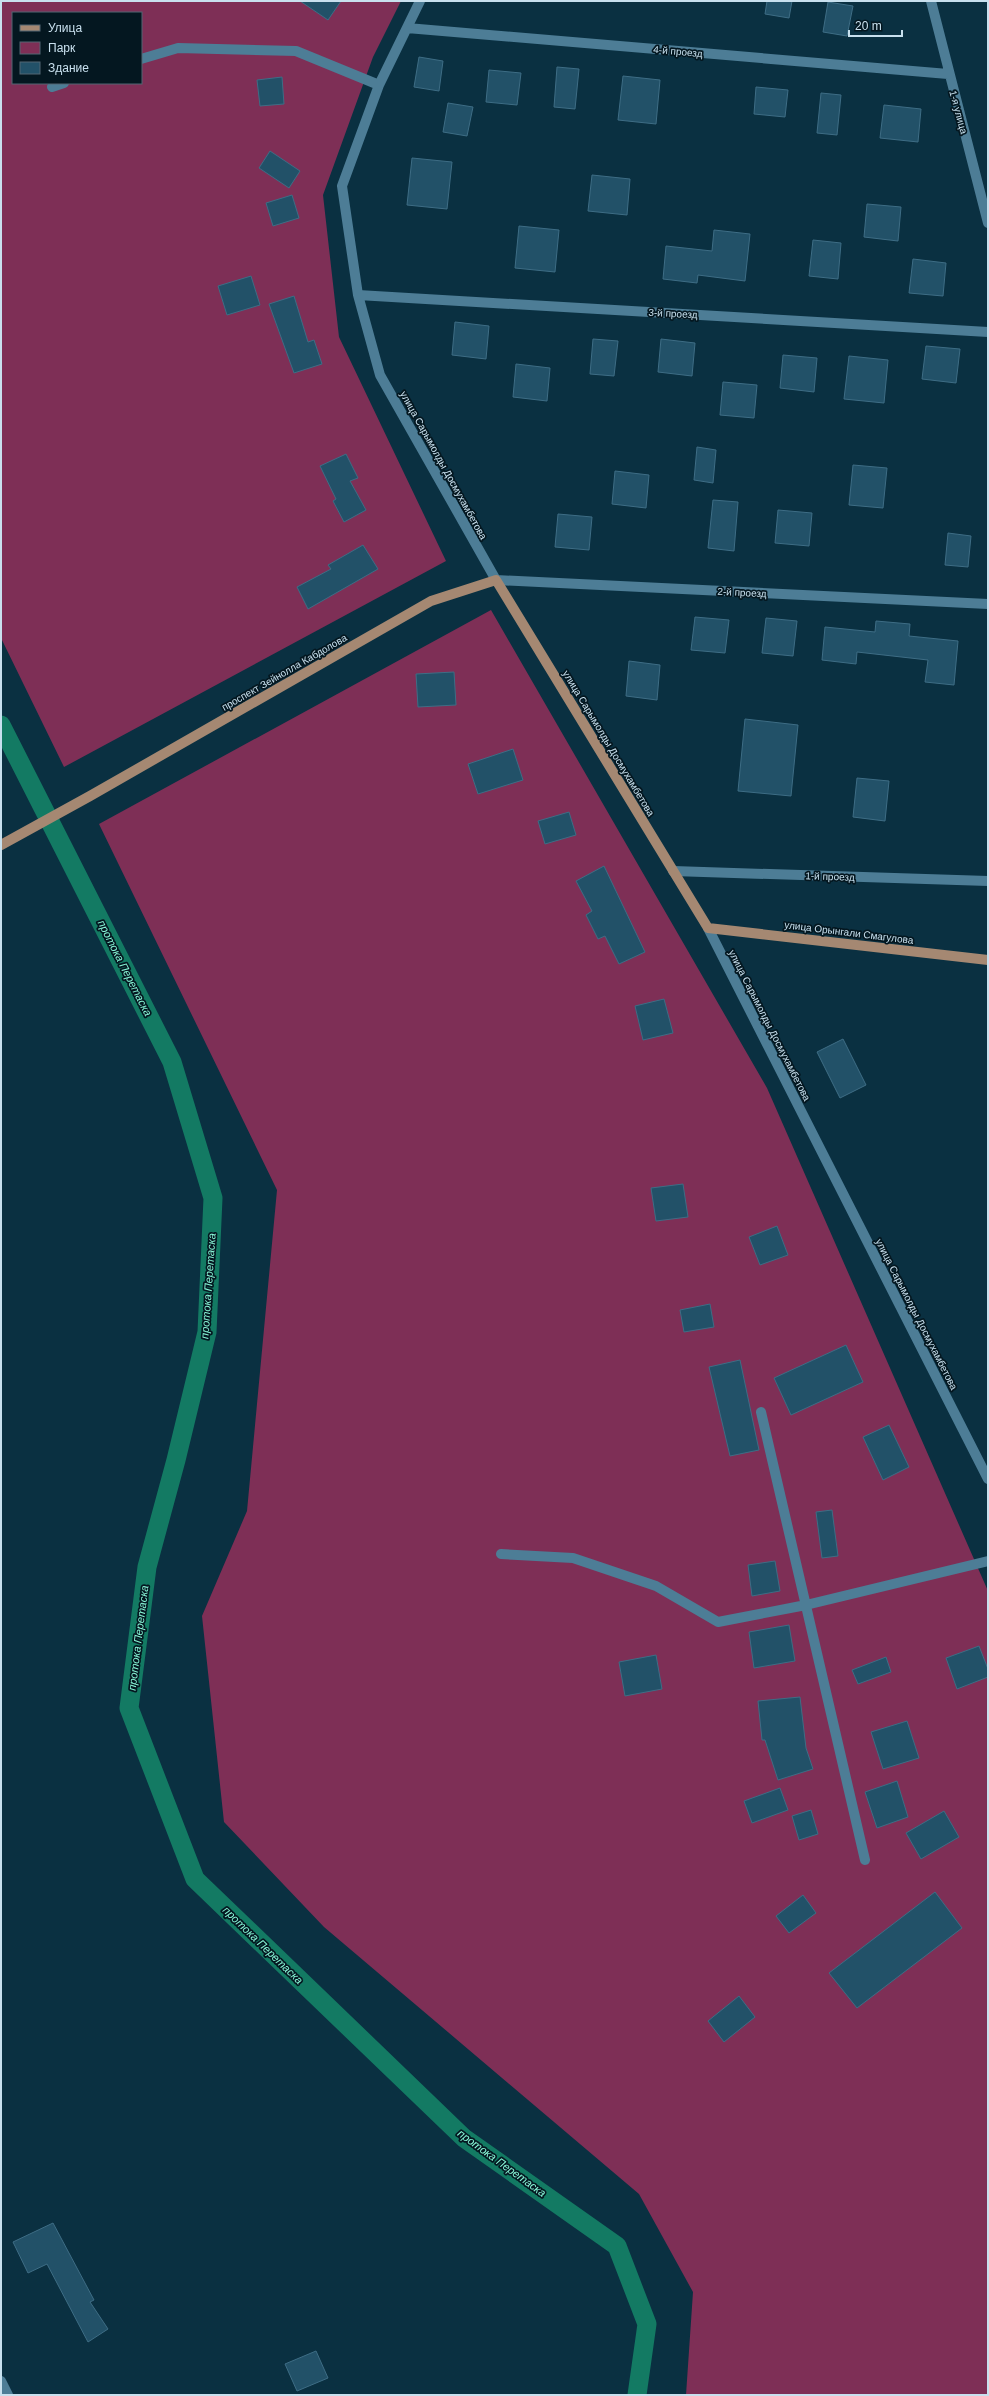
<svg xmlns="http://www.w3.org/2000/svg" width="989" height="2396" font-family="Arial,sans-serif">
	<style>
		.green { fill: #7e2f56; fill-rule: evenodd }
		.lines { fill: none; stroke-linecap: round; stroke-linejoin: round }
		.canal { stroke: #137a63; stroke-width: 19 }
		.building { fill: #225168; stroke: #3e6d85 }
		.minor { stroke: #4d7d96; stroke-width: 10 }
		.major { stroke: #a58872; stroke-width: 10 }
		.labels { text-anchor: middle; stroke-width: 3.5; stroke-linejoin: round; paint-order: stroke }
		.street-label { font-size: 10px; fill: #c8e0ee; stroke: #041720 }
		.water-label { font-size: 11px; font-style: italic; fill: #89f8d8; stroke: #041720 }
	</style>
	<rect width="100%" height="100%" fill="#0a3041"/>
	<!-- green -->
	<path class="green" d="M1,1H401L373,57L323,195L339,337L446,561L64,767L1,638ZM13,13H141V83H13Z
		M491,610L767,1088L988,1591V2395H686L693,2292L639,2194L324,1927L224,1822L202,1616L247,1511L277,1190L99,824Z"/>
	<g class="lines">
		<!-- canal -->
		<path class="canal" d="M1,725L172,1062L213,1198L207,1332L176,1460L147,1567L129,1708L195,1879L464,2138L617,2246L647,2324L637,2395"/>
	</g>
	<!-- building -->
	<path class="building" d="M300,1H341L328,20Z
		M767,1H792L789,18L765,14Z
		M828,2L853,6L847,36L823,32Z
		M419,57L443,61L439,91L414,87Z
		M557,67L579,69L575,109L554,107Z
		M489,70L521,73L517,105L486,102Z
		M623,76L660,80L656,124L618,120Z
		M282,77L284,104L260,106L257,80Z
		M756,87L788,90L785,117L754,114Z
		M821,93L841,95L837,135L817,133Z
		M448,103L473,107L467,136L443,132Z
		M884,105L921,109L918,142L880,138Z
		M270,151L300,171L289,188L259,168Z
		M412,158L452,162L447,209L407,205Z
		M592,175L630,179L627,215L588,211Z
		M292,195L299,218L273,226L266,203Z
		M867,204L901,207L898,241L864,237Z
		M519,226L559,230L555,272L515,268Z
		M714,230L750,234L745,281L698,275L697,283L663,279L666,246L712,251Z
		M813,240L841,243L838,279L809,276Z
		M913,259L946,263L943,296L909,293Z
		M251,276L260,305L227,315L218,286Z
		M294,296L308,342L314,340L322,364L294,373L269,304Z
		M455,322L489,326L486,359L452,355Z
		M593,339L618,341L614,376L590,374Z
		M661,339L695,343L692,376L658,372Z
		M926,346L960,349L956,383L922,379Z
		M783,355L817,358L814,392L780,388Z
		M849,356L888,360L884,403L844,399Z
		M516,364L550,368L547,401L513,397Z
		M723,382L757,385L754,418L720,415Z
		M697,447L716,450L713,483L694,480Z
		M346,454L358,478L350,481L366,510L344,522L333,501L336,499L320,466Z
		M853,465L887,468L883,508L849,505Z
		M615,471L649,475L646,508L612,504Z
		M713,500L738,502L734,551L708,548Z
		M778,510L812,513L809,546L775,543Z
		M558,514L592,517L589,550L555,547Z
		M948,533L971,536L968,567L945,565Z
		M363,545L378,569L308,609L297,587L331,569L328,565Z
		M695,617L729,620L725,653L691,650Z
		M766,618L797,621L793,656L762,653Z
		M876,621L910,624L909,636L958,641L954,685L925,682L928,660L857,652L856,664L822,660L825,627L875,632Z
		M629,661L660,665L657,700L626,696Z
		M454,672L456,705L418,707L416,674Z
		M745,719L798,725L791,796L738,791Z
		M513,749L523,780L478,794L468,764Z
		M857,778L889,781L885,821L853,817Z
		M569,812L576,835L545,844L538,821Z
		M604,866L645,952L619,964L605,936L598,939L586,915L592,911L576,881Z
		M664,999L673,1033L643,1040L635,1006Z
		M843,1039L866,1085L840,1098L817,1052Z
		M683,1184L688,1217L656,1221L651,1188Z
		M777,1226L788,1255L760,1265L749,1237Z
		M710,1304L714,1327L684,1332L680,1310Z
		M846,1345L863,1382L791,1415L774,1378Z
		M740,1360L759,1450L730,1456L709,1367Z
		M889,1425L909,1467L883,1480L863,1437Z
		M832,1510L838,1556L822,1558L816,1512Z
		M775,1561L780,1591L752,1596L748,1565Z
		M789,1625L795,1661L754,1668L749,1632Z
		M979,1646L988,1669V1677L957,1689L946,1658Z
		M656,1655L662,1689L625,1696L619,1662Z
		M886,1657L891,1672L858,1684L852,1670Z
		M800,1697L806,1748L813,1769L778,1780L765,1740H762L758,1701Z
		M907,1721L919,1758L883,1769L871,1732Z
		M897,1781L908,1817L877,1828L865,1792Z
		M780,1788L788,1810L752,1823L744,1801Z
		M811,1810L818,1834L799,1840L792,1816Z
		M944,1811L959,1837L921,1859L906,1833Z
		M935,1892L962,1928L857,2008L829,1973Z
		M803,1895L816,1913L789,1933L776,1916Z
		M739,1996L755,2017L724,2042L708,2021Z
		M53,2223L94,2300L90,2302L108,2329L88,2342L47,2264L28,2273L13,2242Z
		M316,2351L328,2378L297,2391L285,2364Z"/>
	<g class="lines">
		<!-- minor -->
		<path class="minor" d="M420,1L379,85L342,186L358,295L380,375L496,580L988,604
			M931,1L988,223
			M407,28L948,74
			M141,59L178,48L296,51L379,85
			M52,87L64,83
			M358,295L988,332
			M673,871L988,881
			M708,928L988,1479
			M761,1412L865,1860
			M501,1554L573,1558L656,1586L718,1622L806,1605L988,1561
			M1,2381L8,2395"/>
		<!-- major -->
		<path class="major" d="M1,845L90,796L431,601L496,580L708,928L988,960"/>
	</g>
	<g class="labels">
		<!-- street labels -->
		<g class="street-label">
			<text transform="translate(678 51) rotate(5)" y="4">4-й проезд</text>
			<text transform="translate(959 112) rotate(75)" y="4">1-я улица</text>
			<text transform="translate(673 313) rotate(3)" y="4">3-й проезд</text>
			<text transform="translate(444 465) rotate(61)" y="4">улица Сарымолды Досмухамбетова</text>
			<text transform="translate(742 592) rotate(3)" y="4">2-й проезд</text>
			<text transform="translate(284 672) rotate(-30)" y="4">проспект Зейнолла Кабдолова</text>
			<text transform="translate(609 743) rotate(59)" y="4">улица Сарымолды Досмухамбетова</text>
			<text transform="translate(830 876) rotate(2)" y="4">1-й проезд</text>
			<text transform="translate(849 932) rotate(7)" y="4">улица Орынгали Смагулова</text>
			<text transform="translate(770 1025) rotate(63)" y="4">улица Сарымолды Досмухамбетова</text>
			<text transform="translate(917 1314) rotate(63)" y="4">улица Сарымолды Досмухамбетова</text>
		</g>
		<!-- water labels -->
		<g class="water-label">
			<text transform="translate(125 968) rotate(63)" y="4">протока Перетаска</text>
			<text transform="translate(208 1286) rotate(-86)" y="4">протока Перетаска</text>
			<text transform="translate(138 1638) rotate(-83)" y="4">протока Перетаска</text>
			<text transform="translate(263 1945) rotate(44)" y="4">протока Перетаска</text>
			<text transform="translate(502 2163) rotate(36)" y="4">протока Перетаска</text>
		</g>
	</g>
	<!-- border -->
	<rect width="989" height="2396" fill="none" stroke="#c8e0ee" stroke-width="4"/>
	<!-- legend -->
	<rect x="12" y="12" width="130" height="72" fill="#041720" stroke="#526772"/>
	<rect x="20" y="25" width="20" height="6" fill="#a58872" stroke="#526772"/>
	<text x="48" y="32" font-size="12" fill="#c8e0ee">Улица</text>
	<rect x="20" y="42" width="20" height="12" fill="#7e2f56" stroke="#526772"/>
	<text x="48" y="52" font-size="12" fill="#c8e0ee">Парк</text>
	<rect x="20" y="62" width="20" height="12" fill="#225168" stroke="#526772"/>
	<text x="48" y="72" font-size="12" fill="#c8e0ee">Здание</text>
	<!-- scale -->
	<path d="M849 30v6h53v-6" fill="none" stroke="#c8e0ee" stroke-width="2"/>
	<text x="855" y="30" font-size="12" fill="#c8e0ee" stroke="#041720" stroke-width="3" paint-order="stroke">20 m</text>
</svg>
